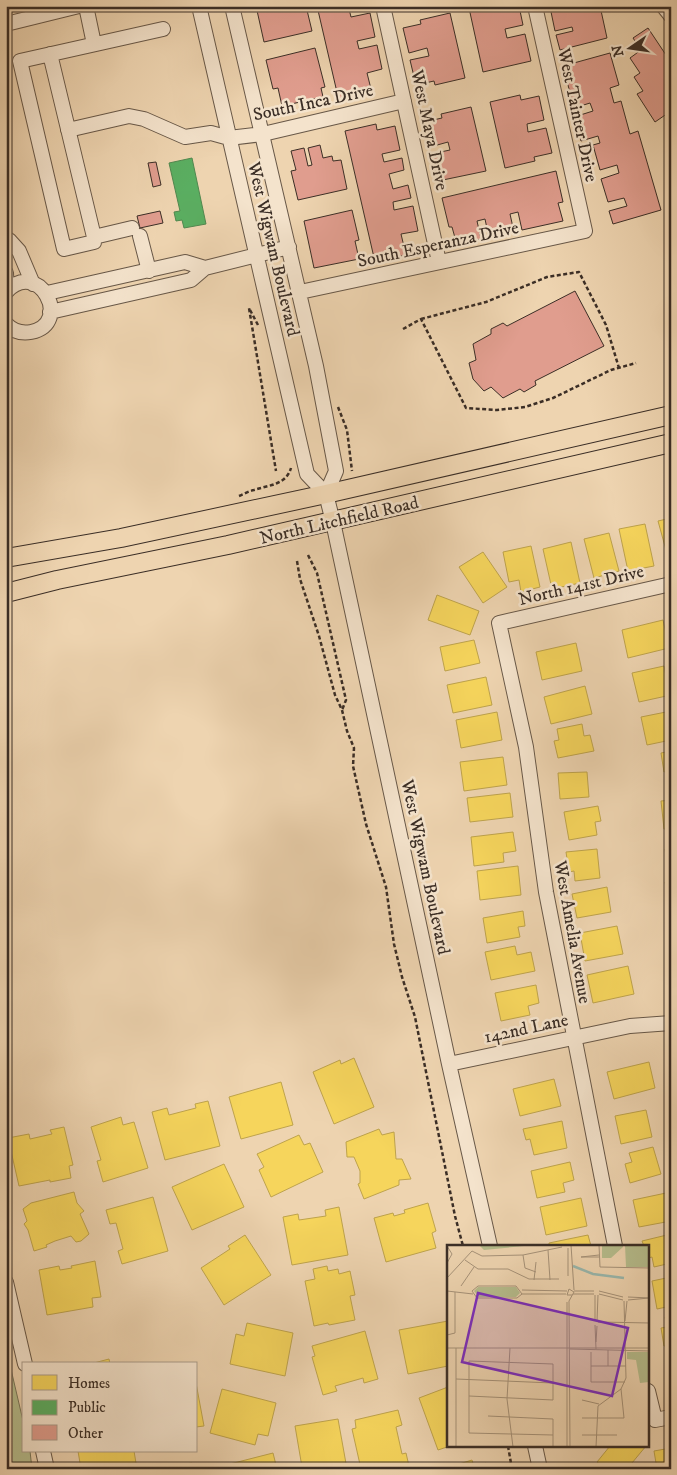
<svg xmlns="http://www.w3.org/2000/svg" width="677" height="1475" font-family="'IM FELL DW Pica',serif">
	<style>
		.green { fill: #b6bd8d; stroke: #78765a }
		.homes { fill: #f6d55c; stroke: #bea34c }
		.public { fill: #5aae61; stroke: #51884f }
		.building { fill: #e09d8e; stroke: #3b2e26 }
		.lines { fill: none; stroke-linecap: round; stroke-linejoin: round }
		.minor-casing { stroke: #685848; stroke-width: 16 }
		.major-casing { stroke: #3b2e26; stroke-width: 20 }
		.path { stroke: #3b2e26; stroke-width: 2.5; stroke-dasharray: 4 2.5; stroke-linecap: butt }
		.minor { stroke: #f4e3cc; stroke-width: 14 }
		.major { stroke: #eed4b0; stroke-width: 18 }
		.labels { text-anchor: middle; stroke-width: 5; stroke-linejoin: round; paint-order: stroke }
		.street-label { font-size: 18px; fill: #3b2e26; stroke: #f4e3cc }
		.inset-river { fill: none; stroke: #99b8ae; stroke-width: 2.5 }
		.inset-road { fill: none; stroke: #a69279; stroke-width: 1 }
		.view { fill: #7b2cbf; fill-opacity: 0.15; stroke: #7b2cbf; stroke-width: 2.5 }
		.inset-edge { fill: none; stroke: #3b2e26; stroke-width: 2.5 }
	</style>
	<rect width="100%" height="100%" fill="#eed4b0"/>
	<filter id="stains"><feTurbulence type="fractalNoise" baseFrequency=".004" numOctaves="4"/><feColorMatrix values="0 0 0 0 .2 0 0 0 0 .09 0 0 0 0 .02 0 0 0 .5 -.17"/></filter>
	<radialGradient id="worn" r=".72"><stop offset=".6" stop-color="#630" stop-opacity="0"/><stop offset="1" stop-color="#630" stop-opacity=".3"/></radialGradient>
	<!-- green -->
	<path class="green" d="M6,1348L24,1425V1451H30L32,1469H6Z"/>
	<!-- homes -->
	<path class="homes" d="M671,518V561H669L658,521Z
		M645,524L654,566L628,571L619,529Z
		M609,533L619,571L594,578L584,539Z
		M571,542L580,583L552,589L543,549Z
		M531,546L540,587L521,592L519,580L509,582L503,552Z
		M483,552L507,587L483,603L459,567Z
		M437,595L479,611L470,635L428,620Z
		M663,620L669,648L628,658L622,630Z
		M474,640L480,663L445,671L440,647Z
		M576,643L582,671L542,680L536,652Z
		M664,666L666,676L671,675V695L639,702L632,673Z
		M486,677L492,705L453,713L447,685Z
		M585,686L592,714L551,724L544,697Z
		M671,711V740L647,745L641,717Z
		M497,712L502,740L461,748L456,720Z
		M582,724L584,736L590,735L594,751L558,758L554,741L559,740L557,729Z
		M671,751V780L669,781L667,771L664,772L661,753Z
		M503,757L507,785L464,791L460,762Z
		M587,772L589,797L560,799L558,773Z
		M510,793L513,817L470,822L467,798Z
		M671,800V828L664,829L661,801Z
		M598,806L601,821L595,822L597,835L569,840L564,812Z
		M513,832L516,851L503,853L504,862L474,866L471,837Z
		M671,835V864H667L665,849H670L669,836Z
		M597,849L600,878L575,881L574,871L569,872L566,852Z
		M518,866L521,895L480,900L477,871Z
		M671,881V897L668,898L665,882Z
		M607,887L611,912L577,918L572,894Z
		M523,911L525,926L518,927L520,937L487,943L483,918Z
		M617,926L623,954L585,961L580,933Z
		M515,946L517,955L531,952L535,971L491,980L485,952Z
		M628,966L634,994L593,1003L587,975Z
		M536,985L539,1003L528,1006L530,1015L501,1021L495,993Z
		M354,1058L374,1107L334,1124L313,1072L340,1060L341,1064Z
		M649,1062L655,1088L614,1099L607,1072Z
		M554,1079L561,1106L520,1116L513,1089Z
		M281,1082L293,1125L241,1139L229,1097Z
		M208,1101L220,1146L165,1160L152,1112L167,1108L169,1115L196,1108L195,1104Z
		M646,1110L652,1137L621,1144L615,1116Z
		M121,1117L123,1125L134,1122L148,1168L103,1182L97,1161L101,1160L91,1127Z
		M562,1121L567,1148L534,1155L530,1139L526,1140L523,1129Z
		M64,1127L73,1165L69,1166L71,1178L50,1182V1180L19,1186L8,1138L29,1134L30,1139L52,1134L50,1130Z
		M379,1129L382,1135L394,1132L396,1159H402L411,1179L399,1180V1185L364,1199L358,1184L360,1183V1171L354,1157H347L346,1142Z
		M299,1135L304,1145L310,1143L323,1172L271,1197L259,1170L264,1167L257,1154Z
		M653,1147L661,1174L630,1183L625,1164L632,1162L629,1153Z
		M570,1162L574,1180L563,1183L565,1192L537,1198L531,1171Z
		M224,1164L244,1207L192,1230L172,1187Z
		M74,1192L77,1203L84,1211L80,1214L89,1234L81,1241L76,1242L71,1236L55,1241L46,1245L47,1247L34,1251L28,1230L24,1224L27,1221L23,1209L31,1203Z
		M666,1193L671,1221L639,1227L633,1200Z
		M153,1197L168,1251L122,1264L118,1251L123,1249L116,1223L110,1224L106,1210Z
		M581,1198L587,1226L546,1235L540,1207Z
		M428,1203L436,1231L432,1233L436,1248L386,1262L374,1218L393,1213L394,1216L405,1213L404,1210Z
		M339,1207L348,1255L292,1265L283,1217L298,1214L299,1220L326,1216L325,1210Z
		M671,1234V1263L654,1267L652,1257L648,1258V1246H644L642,1241Z
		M245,1235L271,1275L224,1305L201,1268L230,1249L228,1246Z
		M588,1235L591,1246H549V1243Z
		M95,1261L101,1297L92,1298L93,1307L47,1315L39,1270L59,1266L60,1270L72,1268L71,1266Z
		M327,1266L328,1271L338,1269L339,1274L350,1271L355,1295L350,1296L355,1320L329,1325L328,1323L314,1326L305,1281L315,1279L313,1269Z
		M671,1277V1306L657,1309L652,1281Z
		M671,1316V1345L664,1346L661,1328L667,1327L665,1317Z
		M448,1321V1366L408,1374L399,1330Z
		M247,1323L293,1333L285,1376L230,1364L236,1334L244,1336Z
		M365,1331L378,1379L364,1383L363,1378L335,1386L337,1391L323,1395L312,1357L315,1356L312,1346Z
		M109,1359L110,1364H90Z
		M196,1383L204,1426L196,1427Z
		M448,1387V1446H450L438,1450L419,1398Z
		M222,1389L276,1403L268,1436L258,1434L255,1445L210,1433Z
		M398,1410L402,1425L396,1427L402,1454L406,1453L409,1466L396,1469H361L352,1429L356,1428L355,1420Z
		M338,1419L347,1469H298L302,1467L295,1426Z
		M610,1446H646L627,1469H605L597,1462Z
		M671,1448V1469H657L654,1451Z
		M78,1451H134L137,1469H81Z
		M273,1453L277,1469H222V1466Z
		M472,1460L474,1467L486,1463L488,1469H443Z
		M192,1463L193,1469H160L159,1468Z"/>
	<!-- public -->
	<path class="public" d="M192,158L206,224L184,228L182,220L176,221L174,212L180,211L169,163Z"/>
	<!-- building -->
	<path class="building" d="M256,6H306L312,31L264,42Z
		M317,6H363L349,9L351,17L370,13L375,37L357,41L359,49L377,45L382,69L367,73L372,93L339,101Z
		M398,6H419L399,11Z
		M479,6H519L523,25L505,29L507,38L525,34L531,61L483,72L469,8Z
		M600,6L607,38L560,50L556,35L573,31L572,27L555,31L550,7Z
		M450,13L465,78L435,85L434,81L416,85L410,60L429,56L427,48L409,53L403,28L421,24L420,20Z
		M648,28L666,55L668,54L671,59V84L668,86L671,89V111L655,122L637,94L643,91L634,77L640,73L630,58L641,50L633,38Z
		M315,48L325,87L321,88L323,97L282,106L278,88L273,89L266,60Z
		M610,53L619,85L610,88L614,103L621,101L630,134L638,131L661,210L613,224L609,211L627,206L624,198L608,202L601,179L619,173L617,165L600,170L593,145L600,143L598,136L581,141L574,117L593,111L590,103L574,108L563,66Z
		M520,95L521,100L539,96L544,120L527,124L528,132L546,128L552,153L534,157L535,161L505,168L490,102Z
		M471,107L486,171L438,181L431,154L450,150L448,142L430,147L424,122L442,118L441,114Z
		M376,124L377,130L395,126L400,150L382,154L384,162L402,158L404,170L389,174L393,189L408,185L411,198L393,202L394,210L413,206L418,231L401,234L406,255L375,262L345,131Z
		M320,145L323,158L332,156L333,161L341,160L347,189L298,200L291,171L296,170L291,151L304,148L308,166L312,165L308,148Z
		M156,162L161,185L153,187L148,163Z
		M556,171L563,202L558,203L563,221L522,230L518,212L510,214L514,232L489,238L485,219L477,221L481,239L457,245L452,227H449L442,198Z
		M352,210L359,240L355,241L359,259L314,268L304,221Z
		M160,211L163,223L140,228L137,216Z
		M575,291L604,346L535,381L536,385L524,392L520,389L503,398L491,387L484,391L473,379L469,363L476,360L473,344L491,334V329L503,323L507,326Z"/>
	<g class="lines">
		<defs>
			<path id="minor" d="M86,6L94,44
				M199,6L307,474L326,494L333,522L449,1064L490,1246
				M232,6L316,366L336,471L326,494
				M383,6L439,262
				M663,6L671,16
				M6,24L79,6
				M50,54L94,237L132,228
				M68,130L129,116L144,119L185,137L211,133L229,138L263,134L404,101
				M140,236L149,271
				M94,237V242L64,249L20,61L163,29
				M9,240L19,251L33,284
				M6,273L7,291
				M6,292C38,257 74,323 31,332C21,334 13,331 6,324
				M300,292L585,231L535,6
				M47,293L185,262L205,268
				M50,312L191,280L205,268L289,247
				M449,1064L630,1026L671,1023
				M615,1246L546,892L526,747L499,623L671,584
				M6,1282L25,1364
				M648,1391L655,1420L671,1417
				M535,1446L540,1469
				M43,1451L47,1469"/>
			<path id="major" d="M6,558L121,538L326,494L671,415
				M6,593L57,580L228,545L671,443"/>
		</defs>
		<!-- minor casing -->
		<use href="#minor" class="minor-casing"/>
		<!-- major casing -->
		<use href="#major" class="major-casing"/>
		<!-- path -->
		<path class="path" d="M421,319L486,302L547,277L579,272L606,325L619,368
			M258,325L249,308L276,471
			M403,329L421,319L466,408L497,410L525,407L553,398L611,370L636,363
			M338,407L347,430L352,471
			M239,496C244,494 249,491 254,490C269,485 286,485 291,468
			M308,555L317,573L346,700L342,710
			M297,561L300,579L319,636L335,695L342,710L347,731L354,748L353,766L366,824L386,887L394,944L402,977L415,1017L455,1216L463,1246
			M508,1446L512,1469"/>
		<!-- minor -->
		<use href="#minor" class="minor"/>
		<!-- major -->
		<use href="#major" class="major"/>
	</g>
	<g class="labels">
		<!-- street labels -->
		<g class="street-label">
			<text transform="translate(313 102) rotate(-12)" y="6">South Inca Drive</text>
			<text transform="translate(578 115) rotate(78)" y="6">West Tainter Drive</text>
			<text transform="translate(430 130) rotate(78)" y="6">West Maya Drive</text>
			<text transform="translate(438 244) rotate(-12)" y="6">South Esperanza Drive</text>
			<text transform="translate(274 249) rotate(77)" y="6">West Wigwam Boulevard</text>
			<text transform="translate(339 520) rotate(-13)" y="6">North Litchfield Road</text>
			<text transform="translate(581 585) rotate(-13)" y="6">North 141st Drive</text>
			<text transform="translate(426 867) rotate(78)" y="6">West Wigwam Boulevard</text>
			<text transform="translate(573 932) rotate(80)" y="6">West Amelia Avenue</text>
			<text transform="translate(526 1028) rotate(-12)" y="6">142nd Lane</text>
		</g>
	</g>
	<!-- overview -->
	<g transform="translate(447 1245)">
		<rect width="202" height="202" fill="#eed4b0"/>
		<path d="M32,0H87L37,5ZM155,0H176V2L164,13H155ZM178,0H202V22H179ZM31,42H69L73,48L69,52H32L27,46ZM180,107H202V137L193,138L189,115L180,114Z" fill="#b6bd8d"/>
		<path class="inset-river" d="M126,21L146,29L177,33"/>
		<path class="inset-road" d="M124,0L127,45M152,0L153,22L203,23M0,1L5,9L0,18M121,3V31M101,5L103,35M76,10L78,23L89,27M134,12L152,10M134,12H152M18,15L31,24H61L82,34H112M0,33L25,6L35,11L76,10L115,2M87,35L89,17M14,41L27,22M31,41H69L75,49L70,53H30L25,46ZM75,45L120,46M0,46L26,49M127,46H147M152,46L176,52M75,49H119M126,49H147M152,49L176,55M148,50V76M181,52L203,53M181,55L202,53M150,76L151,50M178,76L180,56M151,77L203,78M148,80L149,104M0,90L8,88V47M149,97L150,81M0,103H203M9,103V202M63,103L60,154L66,202M123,104L203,106M144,107V137H178M144,121H179M161,121V105M9,134L106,138M22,151L106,155V119L22,116V188L106,190M135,155L152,159M41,171L106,174V202M135,173H177L174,144M135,190H170M120,202V57M123,202L122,56L127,47L122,44L120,50H125M149,202L151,161L174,144L179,133L177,56"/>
		<path class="view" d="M31,48L181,83L165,151L15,117Z"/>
		<rect width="202" height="202" class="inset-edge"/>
	</g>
	<!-- margin -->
	<rect width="677" height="1475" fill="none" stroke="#eed4b0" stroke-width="25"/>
	<rect x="8" y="8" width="662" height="1460" fill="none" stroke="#3b2e26" stroke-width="2.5"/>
	<rect x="12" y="12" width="652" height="1450" fill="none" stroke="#3b2e26"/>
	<!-- legend -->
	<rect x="22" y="1362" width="175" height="90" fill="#f4e3cc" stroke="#aa9b8a"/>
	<rect x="32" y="1375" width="25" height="15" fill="#f6d55c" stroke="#aa9b8a"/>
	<text x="68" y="1388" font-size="15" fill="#3b2e26">Homes</text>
	<rect x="32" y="1400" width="25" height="15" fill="#5aae61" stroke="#aa9b8a"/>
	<text x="68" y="1412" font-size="15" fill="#3b2e26">Public</text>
	<rect x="32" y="1425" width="25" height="15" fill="#e09d8e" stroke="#aa9b8a"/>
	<text x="68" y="1438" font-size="15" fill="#3b2e26">Other</text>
	<!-- north arrow -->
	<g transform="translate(630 48) rotate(257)" stroke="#f4e3cc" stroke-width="4" paint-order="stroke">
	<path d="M0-4L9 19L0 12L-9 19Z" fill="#3b2e26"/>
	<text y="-8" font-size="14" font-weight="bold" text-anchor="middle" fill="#3b2e26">N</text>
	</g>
	<rect width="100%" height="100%" filter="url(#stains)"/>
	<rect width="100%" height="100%" fill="url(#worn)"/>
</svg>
